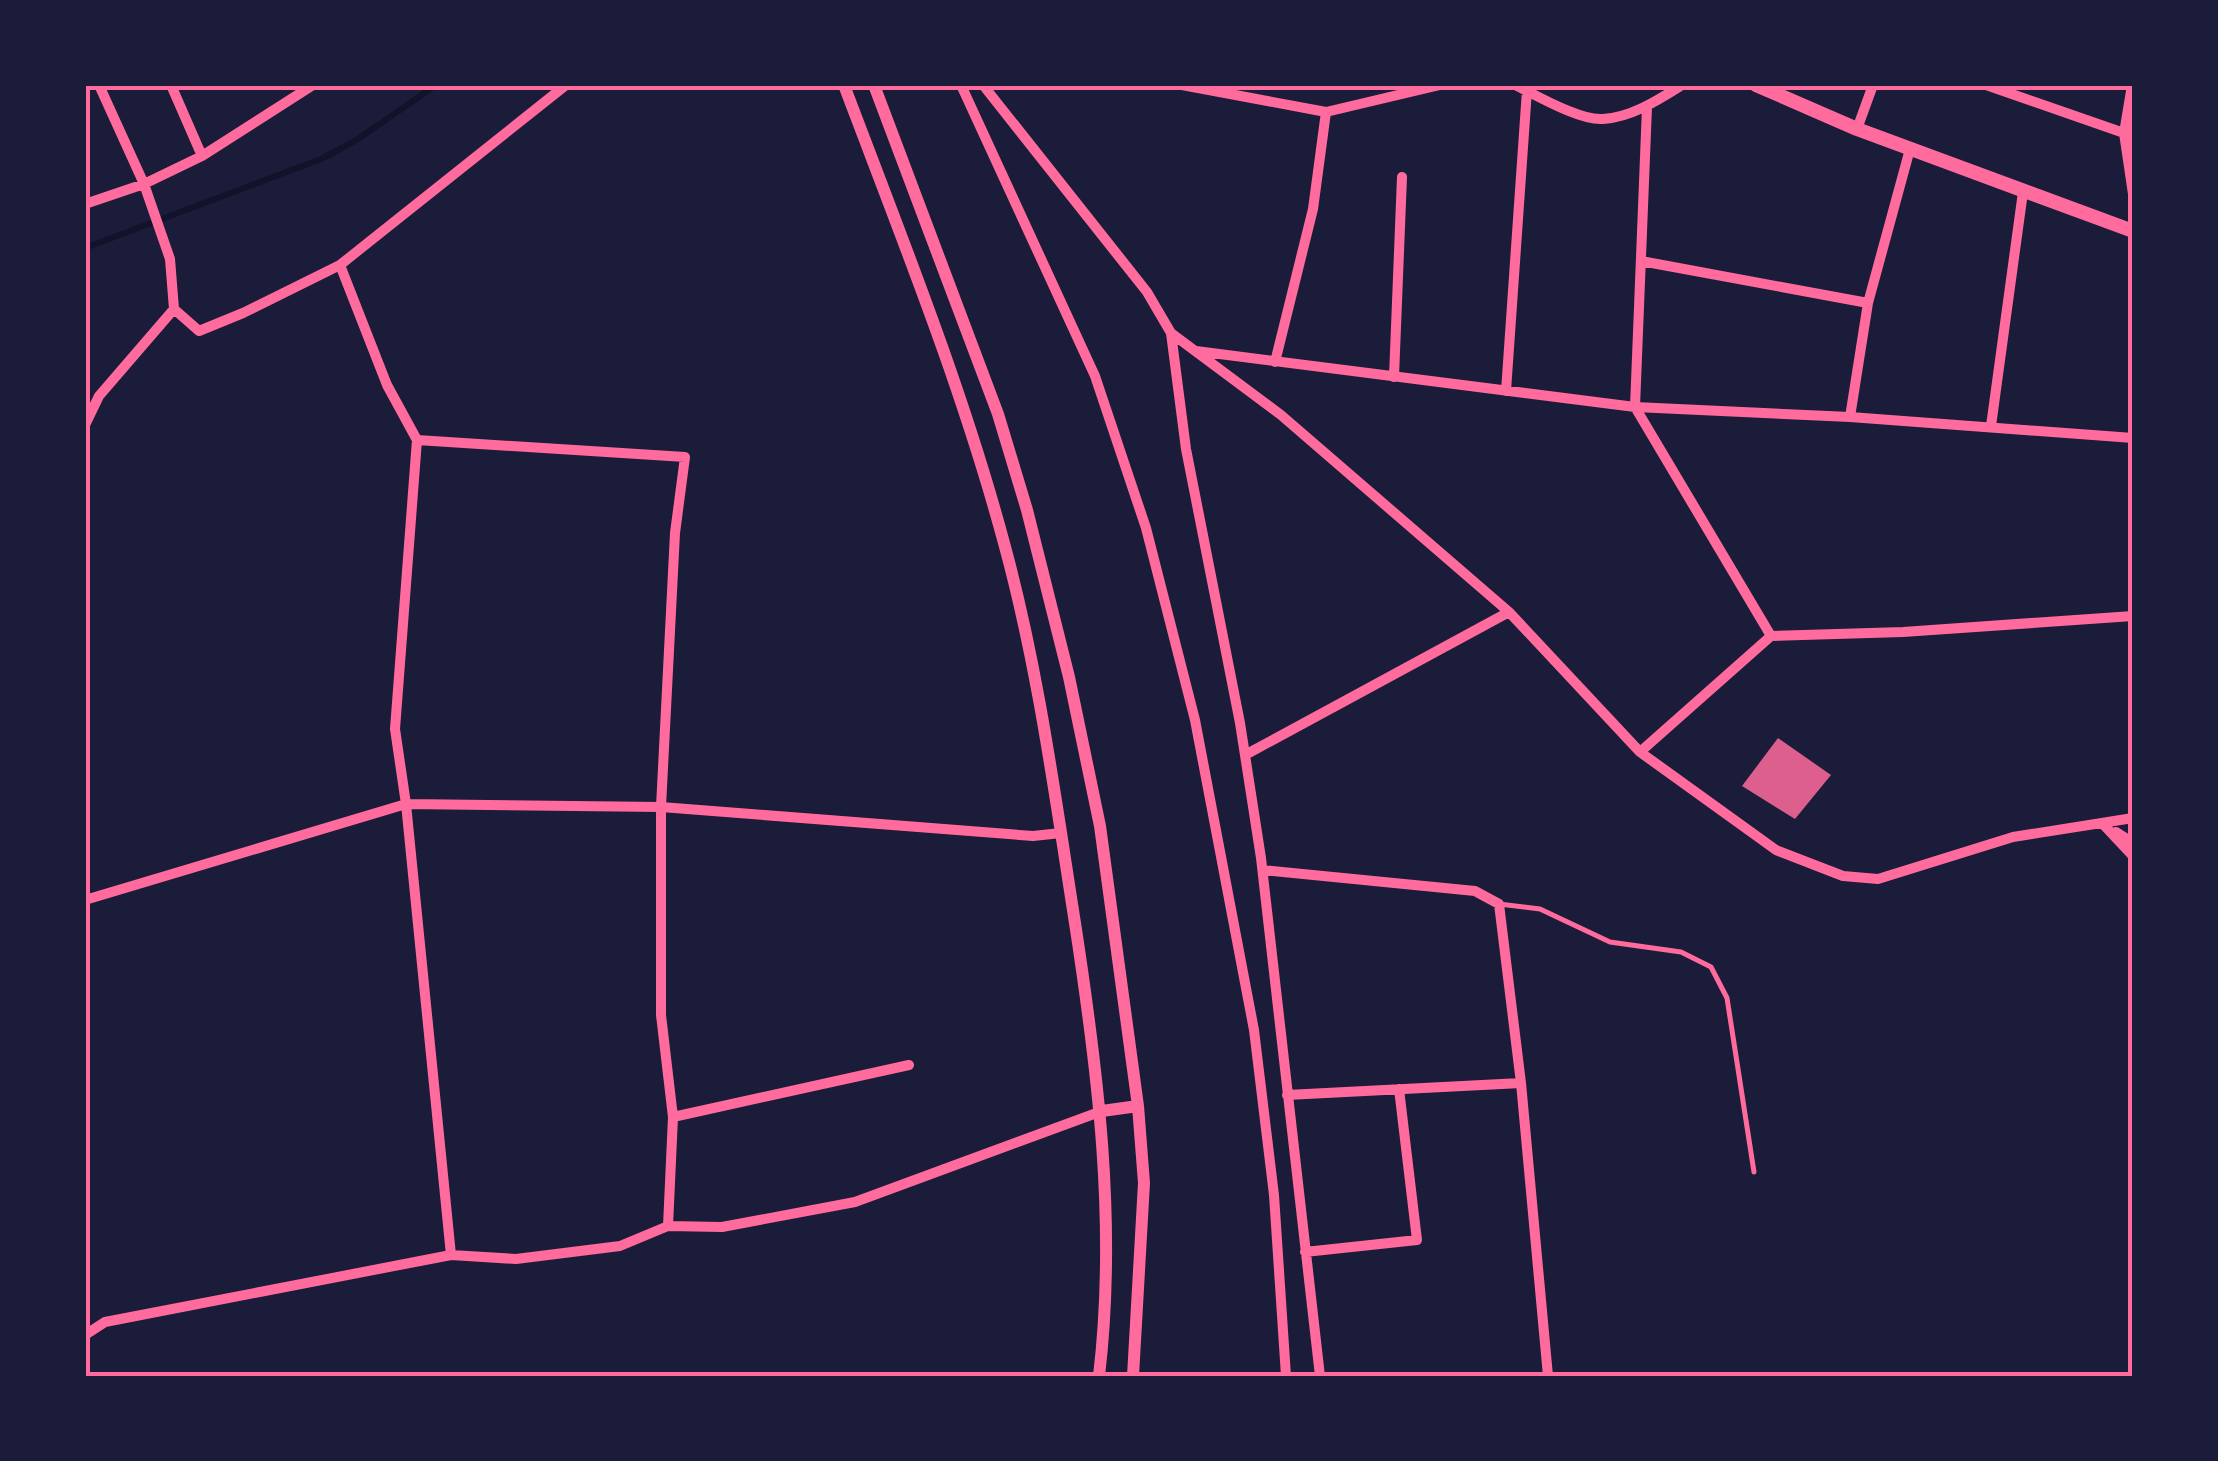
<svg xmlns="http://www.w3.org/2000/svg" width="2218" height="1461" font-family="'IBM Plex Sans',sans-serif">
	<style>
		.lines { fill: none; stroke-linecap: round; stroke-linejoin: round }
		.stream { stroke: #12122b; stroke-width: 6 }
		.building { fill: #dd5f8e }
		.service { stroke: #ff6b9d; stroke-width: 5 }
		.minor { stroke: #ff6b9d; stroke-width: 10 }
		.tertiary { stroke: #ff6b9d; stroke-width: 12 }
		.secondary { stroke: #ff6b9d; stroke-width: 14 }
		.neatline { fill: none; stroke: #ff6b9d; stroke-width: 4 }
	</style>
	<rect width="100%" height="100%" fill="#1b1b3a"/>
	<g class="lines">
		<!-- stream -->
		<path class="stream" d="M85,248L321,159L355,141L436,85"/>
	</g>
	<!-- building -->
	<path class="building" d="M1778,738L1831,775L1795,819L1742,786Z"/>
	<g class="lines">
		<!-- service -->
		<path class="service" d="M1499,904L1540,909L1610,942L1681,952L1711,967L1727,998L1754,1172"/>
		<!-- minor -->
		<path class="minor" d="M99,85L144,184L170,259L174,309L199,331L243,313L340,265L387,385L417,440L685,457L675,533L661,807V1015L673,1117L668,1226
			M171,85L202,156
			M961,85L1095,376L1146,528L1195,720L1254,1030L1274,1195L1286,1376
			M983,85L1147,292L1171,333L1186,449L1240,723L1261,858L1320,1376
			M1182,85L1326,112
			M1515,85C1536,95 1580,121 1603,119C1632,117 1658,100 1682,85
			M1986,85L2124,133
			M2132,85L2124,133L2133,194
			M1647,107L1635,407L1771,636L1903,632L2133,616
			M1857,129L1873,85
			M85,204L144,184L202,156L313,85
			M1641,261L1868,303L1850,417
			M340,265L566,85
			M1868,303L1910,149
			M1171,333L1281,415L1509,612L1640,752L1776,850L1843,876L1878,879L2013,837L2133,818
			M1196,351L1635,407L1850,417L2133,438
			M1275,362L1313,209L1326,112L1440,85
			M1394,377L1402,177
			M1506,391L1527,90
			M85,425L99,396L174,309
			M1991,426L2023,192
			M417,440L395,729L406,804L661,807L1033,836L1061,833
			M1640,752L1771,636
			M1245,755L1509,612
			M2102,823L2133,856
			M2116,832L2133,843
			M1263,870L1475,891L1499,904L1521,1083L1548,1376
			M85,900L406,804L451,1255
			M1287,1095L1521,1083
			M673,1117L909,1065
			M1305,1252L1417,1240L1399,1089
			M85,1335L105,1322L451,1255L516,1259L620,1246L668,1226L722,1227L855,1202L1102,1111"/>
		<!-- tertiary -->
		<path class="tertiary" d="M844,85C901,236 962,387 1004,543C1038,667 1055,796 1075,923C1098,1073 1117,1224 1099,1376
			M874,85L998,414L1027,510L1069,677L1100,826L1138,1106L1144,1183L1133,1376
			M1102,1111L1138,1106"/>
		<!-- secondary -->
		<path class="secondary" d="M1756,85L1857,129L2133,231"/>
	</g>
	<!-- border -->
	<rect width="2218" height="1461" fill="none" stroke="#1b1b3a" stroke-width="175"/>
	<rect x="88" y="88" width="2042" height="1286" class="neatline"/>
</svg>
